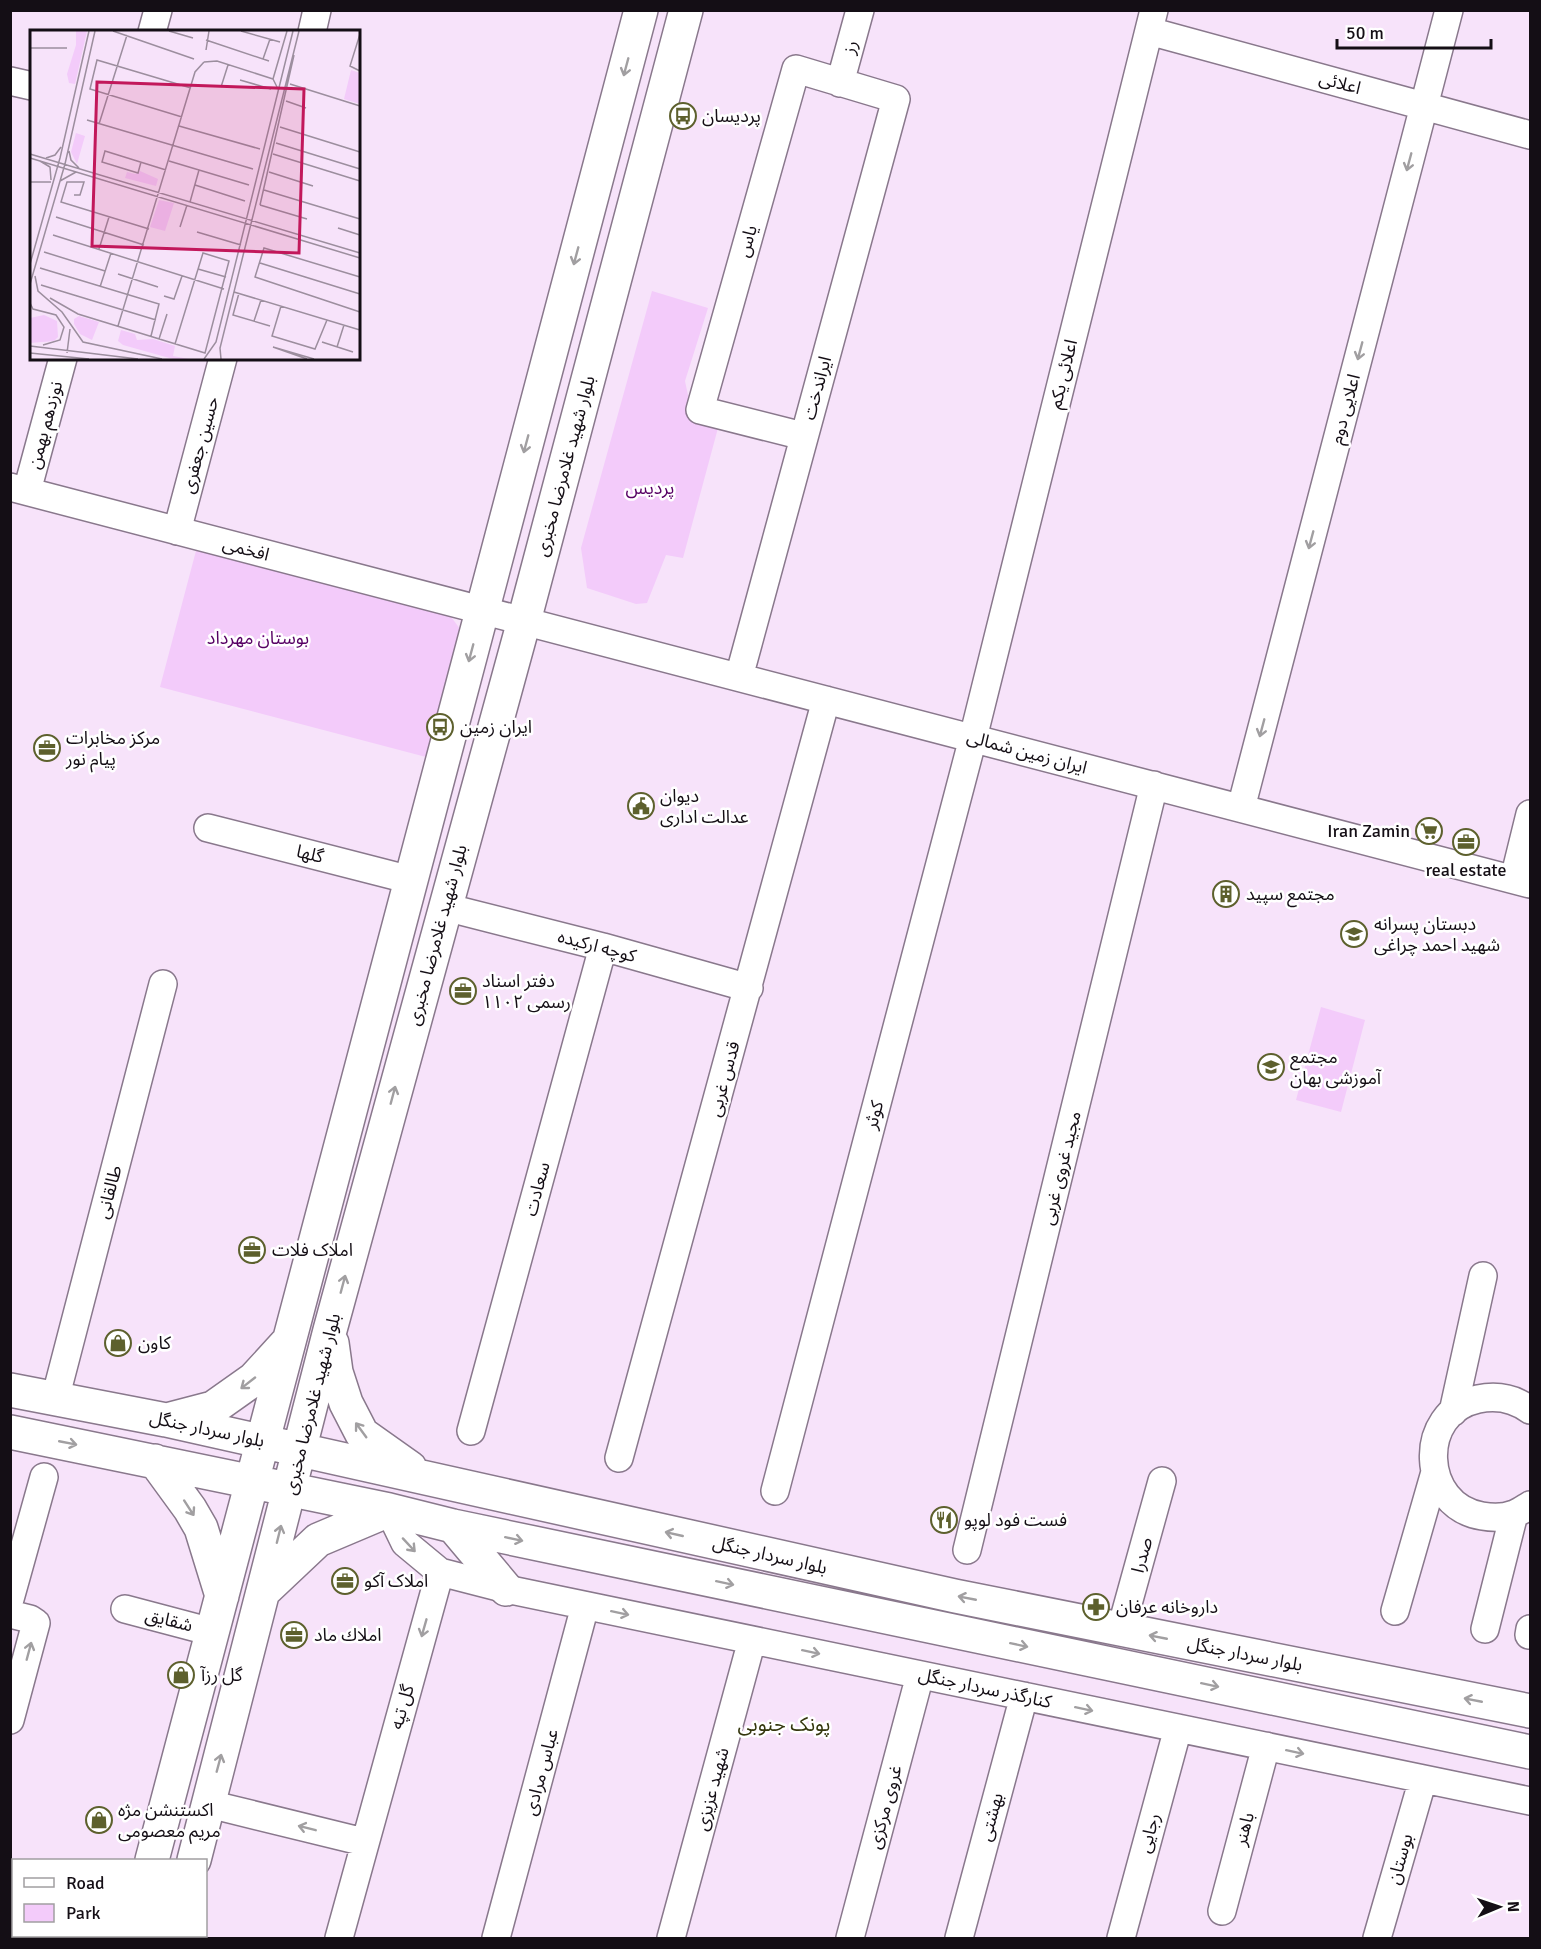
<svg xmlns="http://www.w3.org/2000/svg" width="1541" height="1949" font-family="Signika,'Noto Sans Arabic',sans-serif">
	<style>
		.park { fill: #f3cbfa }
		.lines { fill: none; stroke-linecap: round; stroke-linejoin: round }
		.minor-casing { stroke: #89788c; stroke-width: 30 }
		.major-casing { stroke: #89788c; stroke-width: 36 }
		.minor { stroke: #fff; stroke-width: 27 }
		.major { stroke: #fff; stroke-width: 33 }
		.oneway { stroke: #a19fa1 }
		.labels { text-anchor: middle; stroke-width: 5; stroke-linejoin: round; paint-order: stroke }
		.street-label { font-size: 18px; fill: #140e15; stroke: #fff }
		.poi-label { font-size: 18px; fill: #140e15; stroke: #fff; text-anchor: start }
		.park-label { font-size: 18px; fill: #570064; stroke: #fff }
		.neighbourhood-label { font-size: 20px; fill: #34360d; stroke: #fff }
		.inset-road { fill: none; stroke: #9c8e9e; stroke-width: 1.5 }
		.view { fill: #c2185b; fill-opacity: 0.15; stroke: #c2185b; stroke-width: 3 }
		.inset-edge { fill: none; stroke: #140e15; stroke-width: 3 }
	</style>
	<rect width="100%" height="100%" fill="#f7e3fa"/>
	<!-- park -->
	<path class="park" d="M652,291L708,308L685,381L693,419L718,428L683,558L666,555L647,603L636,604L587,588L581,548Z
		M197,547L449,614L460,629L426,757L160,687Z
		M1321,1007L1365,1020L1341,1112L1296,1100Z"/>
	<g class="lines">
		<defs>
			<path id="minor" d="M1149,31L1530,135
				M152,32L158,10
				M312,32L317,10
				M10,81L32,86
				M840,83L860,10
				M10,487L1530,884
				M27,491L63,358
				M177,531L223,358
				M739,677L896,99L796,69L700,410L803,436
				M1241,808L1449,10
				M208,828L411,880
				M1514,879L1530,814
				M445,907L603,947L749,988
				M55,1399L163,984
				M1530,1410C1514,1398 1497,1395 1478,1399C1416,1412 1420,1506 1482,1516C1493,1518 1504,1518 1514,1514C1520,1512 1525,1508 1530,1505
				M1453,1412L1483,1276
				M471,1431L603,947
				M619,1458L826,700
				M775,1491L973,738L1154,10
				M389,1510L405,1543L440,1572L506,1589L1530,1801
				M967,1550L1154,785
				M10,1599L44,1477
				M125,1609L212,1632
				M1395,1611L1435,1472
				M10,1614L30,1619L36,1623L10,1720
				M1121,1629L1162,1481
				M1485,1629L1514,1514
				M1529,1635L1530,1629
				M209,1804L364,1842
				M1222,1911L1266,1746
				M339,1938L440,1572
				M496,1938L585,1606
				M671,1938L752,1640
				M850,1938L920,1675
				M959,1938L1024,1696
				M1121,1938L1178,1728
				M1377,1938L1423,1779"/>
			<path id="major" d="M332,1343L336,1372L346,1403L362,1434L410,1468
				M10,1390L166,1420L955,1596L1530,1711
				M171,1419L213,1408L254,1379L286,1344
				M10,1432L389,1510L453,1526L1530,1752
				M155,1461L190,1509L201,1528L222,1596
				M453,1526L506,1589
				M265,1590L318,1540L389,1510
				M152,1860L641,10
				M194,1860L330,1330L524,621L686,10
				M131,1938L132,1936
				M174,1938L175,1936"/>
		</defs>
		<!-- minor casing -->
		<use href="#minor" class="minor-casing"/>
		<!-- major casing -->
		<use href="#major" class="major-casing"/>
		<!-- minor -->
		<use href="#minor" class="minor"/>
		<!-- major -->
		<use href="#major" class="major"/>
	</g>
	<!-- one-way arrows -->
	<defs><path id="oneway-shaft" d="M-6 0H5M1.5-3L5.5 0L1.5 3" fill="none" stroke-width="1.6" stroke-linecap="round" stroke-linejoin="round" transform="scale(1.5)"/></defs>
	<g class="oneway">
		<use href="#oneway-shaft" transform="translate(626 67) rotate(105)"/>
		<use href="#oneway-shaft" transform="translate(1409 162) rotate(105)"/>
		<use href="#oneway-shaft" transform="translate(576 256) rotate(105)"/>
		<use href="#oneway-shaft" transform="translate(1360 351) rotate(105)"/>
		<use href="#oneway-shaft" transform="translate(526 444) rotate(105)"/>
		<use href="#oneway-shaft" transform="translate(1311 540) rotate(105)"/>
		<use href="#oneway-shaft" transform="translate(471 653) rotate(105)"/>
		<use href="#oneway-shaft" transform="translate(1262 728) rotate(105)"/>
		<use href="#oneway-shaft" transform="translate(393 1095) rotate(-75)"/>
		<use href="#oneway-shaft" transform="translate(343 1284) rotate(-75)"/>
		<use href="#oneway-shaft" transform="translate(248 1383) rotate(142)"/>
		<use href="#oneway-shaft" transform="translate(361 1430) rotate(-126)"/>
		<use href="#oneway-shaft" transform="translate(68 1443) rotate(11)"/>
		<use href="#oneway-shaft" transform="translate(189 1508) rotate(57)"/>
		<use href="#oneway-shaft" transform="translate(279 1534) rotate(-76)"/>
		<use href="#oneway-shaft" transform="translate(674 1534) rotate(-167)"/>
		<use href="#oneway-shaft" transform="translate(514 1539) rotate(12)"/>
		<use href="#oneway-shaft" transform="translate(409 1545) rotate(47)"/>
		<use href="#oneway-shaft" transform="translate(725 1583) rotate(12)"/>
		<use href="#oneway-shaft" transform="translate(967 1598) rotate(-169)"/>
		<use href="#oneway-shaft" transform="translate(620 1613) rotate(12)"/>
		<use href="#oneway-shaft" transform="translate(424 1628) rotate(106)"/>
		<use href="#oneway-shaft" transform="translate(1158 1637) rotate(-169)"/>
		<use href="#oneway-shaft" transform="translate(1019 1645) rotate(12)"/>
		<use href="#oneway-shaft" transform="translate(29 1651) rotate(-75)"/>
		<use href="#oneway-shaft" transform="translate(811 1652) rotate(12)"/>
		<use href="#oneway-shaft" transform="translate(1210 1685) rotate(12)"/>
		<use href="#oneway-shaft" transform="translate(1473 1700) rotate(-169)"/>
		<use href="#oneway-shaft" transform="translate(1084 1709) rotate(12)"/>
		<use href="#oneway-shaft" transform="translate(1295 1752) rotate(12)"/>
		<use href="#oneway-shaft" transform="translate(219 1763) rotate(-75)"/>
		<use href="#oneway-shaft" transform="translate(307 1828) rotate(-166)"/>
	</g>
	<!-- icons -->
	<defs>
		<symbol id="bus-ring" viewBox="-11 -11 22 22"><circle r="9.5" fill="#fff" stroke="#5d602d" stroke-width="1.5"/><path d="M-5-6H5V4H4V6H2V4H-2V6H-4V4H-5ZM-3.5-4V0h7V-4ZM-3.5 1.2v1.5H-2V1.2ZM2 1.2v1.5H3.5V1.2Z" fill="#5d602d"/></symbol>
		<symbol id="office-ring" viewBox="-11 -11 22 22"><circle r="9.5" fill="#fff" stroke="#5d602d" stroke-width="1.5"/><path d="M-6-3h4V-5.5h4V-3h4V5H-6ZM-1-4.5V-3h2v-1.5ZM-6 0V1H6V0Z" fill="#5d602d"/></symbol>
		<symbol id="civic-ring" viewBox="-11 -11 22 22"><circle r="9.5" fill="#fff" stroke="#5d602d" stroke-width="1.5"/><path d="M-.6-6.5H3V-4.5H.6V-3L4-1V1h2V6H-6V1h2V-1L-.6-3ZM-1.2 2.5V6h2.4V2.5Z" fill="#5d602d"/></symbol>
		<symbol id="supermarket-ring" viewBox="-11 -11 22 22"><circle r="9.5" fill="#fff" stroke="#5d602d" stroke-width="1.5"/><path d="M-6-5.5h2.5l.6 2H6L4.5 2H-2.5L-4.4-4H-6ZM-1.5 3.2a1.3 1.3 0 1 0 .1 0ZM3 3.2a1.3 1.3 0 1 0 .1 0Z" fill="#5d602d"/></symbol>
		<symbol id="building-ring" viewBox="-11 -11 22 22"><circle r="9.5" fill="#fff" stroke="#5d602d" stroke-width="1.5"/><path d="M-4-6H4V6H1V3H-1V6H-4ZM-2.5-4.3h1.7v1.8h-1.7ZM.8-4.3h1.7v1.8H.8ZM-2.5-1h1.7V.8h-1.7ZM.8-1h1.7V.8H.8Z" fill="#5d602d"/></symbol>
		<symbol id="school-ring" viewBox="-11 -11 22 22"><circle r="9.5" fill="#fff" stroke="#5d602d" stroke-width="1.5"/><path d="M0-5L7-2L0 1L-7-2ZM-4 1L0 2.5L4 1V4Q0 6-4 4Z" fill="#5d602d"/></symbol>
		<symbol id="shop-ring" viewBox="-11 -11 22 22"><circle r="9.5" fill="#fff" stroke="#5d602d" stroke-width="1.5"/><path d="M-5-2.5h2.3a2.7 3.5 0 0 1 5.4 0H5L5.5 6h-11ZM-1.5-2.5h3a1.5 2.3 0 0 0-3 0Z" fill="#5d602d"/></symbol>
		<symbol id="restaurant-ring" viewBox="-11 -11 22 22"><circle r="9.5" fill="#fff" stroke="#5d602d" stroke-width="1.5"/><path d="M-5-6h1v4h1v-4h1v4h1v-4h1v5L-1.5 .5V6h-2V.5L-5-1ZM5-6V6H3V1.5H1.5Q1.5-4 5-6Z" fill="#5d602d"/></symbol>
		<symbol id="pharmacy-ring" viewBox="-11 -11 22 22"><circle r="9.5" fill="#fff" stroke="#5d602d" stroke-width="1.5"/><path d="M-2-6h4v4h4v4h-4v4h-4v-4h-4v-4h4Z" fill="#5d602d"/></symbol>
	</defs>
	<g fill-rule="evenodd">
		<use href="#bus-ring" x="668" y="101" width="30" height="30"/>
		<use href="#bus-ring" x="425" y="712" width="30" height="30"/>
		<use href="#office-ring" x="32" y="733" width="30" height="30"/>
		<use href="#civic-ring" x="626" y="791" width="30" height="30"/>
		<use href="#supermarket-ring" x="1414" y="816" width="30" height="30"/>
		<use href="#office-ring" x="1451" y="827" width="30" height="30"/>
		<use href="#building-ring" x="1211" y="879" width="30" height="30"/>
		<use href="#school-ring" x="1339" y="919" width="30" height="30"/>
		<use href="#office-ring" x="448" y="976" width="30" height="30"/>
		<use href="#school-ring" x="1256" y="1052" width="30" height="30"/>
		<use href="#office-ring" x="237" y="1235" width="30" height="30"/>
		<use href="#shop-ring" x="103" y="1328" width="30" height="30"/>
		<use href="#restaurant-ring" x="929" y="1505" width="30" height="30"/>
		<use href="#office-ring" x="330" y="1566" width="30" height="30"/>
		<use href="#pharmacy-ring" x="1081" y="1592" width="30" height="30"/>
		<use href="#office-ring" x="279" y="1620" width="30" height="30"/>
		<use href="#shop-ring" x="166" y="1660" width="30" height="30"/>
		<use href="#shop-ring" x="84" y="1805" width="30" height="30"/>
	</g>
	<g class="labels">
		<!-- street labels -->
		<g class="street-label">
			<text transform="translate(850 47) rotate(-75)" y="6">رز</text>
			<text transform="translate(1340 83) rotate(15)" y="6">اعلائی</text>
			<text transform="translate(747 241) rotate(-74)" y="6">یاس</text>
			<text transform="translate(1063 374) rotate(-76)" y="6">اعلائی یکم</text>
			<text transform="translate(817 388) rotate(-75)" y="6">ایراندخت</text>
			<text transform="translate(1345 409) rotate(-75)" y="6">اعلایی دوم</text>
			<text transform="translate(45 425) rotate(-75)" y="6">نوزدهم بهمن</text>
			<text transform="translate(200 445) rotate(-75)" y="6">حسین جعفری</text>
			<text transform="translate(565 466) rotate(-75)" y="6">بلوار شهید غلامرضا مخبری</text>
			<text transform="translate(246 549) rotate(15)" y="6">افخمی</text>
			<text transform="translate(1027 752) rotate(15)" y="6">ایران زمین شمالی</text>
			<text transform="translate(310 854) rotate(14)" y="6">گلها</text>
			<text transform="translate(437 935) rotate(-75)" y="6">بلوار شهید غلامرضا مخبری</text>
			<text transform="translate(597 946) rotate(15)" y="6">کوچه ارکیده</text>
			<text transform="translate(724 1079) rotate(-75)" y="6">قدس غربی</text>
			<text transform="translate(874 1115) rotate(-75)" y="6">کوثر</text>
			<text transform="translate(1061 1168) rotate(-76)" y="6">مجید غروی غربی</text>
			<text transform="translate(537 1189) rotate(-75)" y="6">سعادت</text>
			<text transform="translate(109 1192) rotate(-75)" y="6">طالقانی</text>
			<text transform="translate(312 1404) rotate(-76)" y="6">بلوار شهید غلامرضا مخبری</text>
			<text transform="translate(207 1429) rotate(12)" y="6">بلوار سردار جنگل</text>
			<text transform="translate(770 1555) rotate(13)" y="6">بلوار سردار جنگل</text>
			<text transform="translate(1142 1555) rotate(-75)" y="6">صدرا</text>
			<text transform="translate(169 1620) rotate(14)" y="6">شقایق</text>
			<text transform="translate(1245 1654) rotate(11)" y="6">بلوار سردار جنگل</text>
			<text transform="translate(985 1688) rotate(12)" y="6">کنارگذر سردار جنگل</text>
			<text transform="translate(402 1707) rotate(-74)" y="6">گل تپه</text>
			<text transform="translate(541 1772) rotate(-75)" y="6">عباس مرادی</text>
			<text transform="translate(712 1789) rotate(-75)" y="6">شهید عزیزی</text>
			<text transform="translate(885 1807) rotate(-75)" y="6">غروی مرکزی</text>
			<text transform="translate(991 1817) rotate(-75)" y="6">بهشتی</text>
			<text transform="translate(1244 1829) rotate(-75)" y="6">باهنر</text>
			<text transform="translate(1149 1833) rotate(-75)" y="6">رجایی</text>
			<text transform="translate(1400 1859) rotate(-74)" y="6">بوستان</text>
		</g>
		<!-- poi labels -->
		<g class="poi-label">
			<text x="702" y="122">پردیسان</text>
			<text x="460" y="733">ایران زمین</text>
			<text x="66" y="744">مرکز مخابرات<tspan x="66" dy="21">پیام نور</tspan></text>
			<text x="660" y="802">دیوان<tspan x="660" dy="21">عدالت اداری</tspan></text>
			<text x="1410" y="837" text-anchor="end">Iran Zamin</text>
			<text x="1466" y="876" text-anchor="middle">real estate</text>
			<text x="1246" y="900">مجتمع سپید</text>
			<text x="1374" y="930">دبستان پسرانه<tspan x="1374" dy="21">شهید احمد چراغی</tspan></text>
			<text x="482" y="987">دفتر اسناد<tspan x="482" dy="21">رسمی ۱۱۰۲</tspan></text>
			<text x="1290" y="1063">مجتمع<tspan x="1290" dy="21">آموزشی بهان</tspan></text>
			<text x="272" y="1256">املاک فلات</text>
			<text x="138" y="1349">کاون</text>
			<text x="964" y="1526">فست فود لوپو</text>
			<text x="364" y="1587">املاک آکو</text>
			<text x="1116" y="1613">داروخانه عرفان</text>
			<text x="314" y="1641">املاك ماد</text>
			<text x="201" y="1681">گل رزآ</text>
			<text x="118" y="1816">اکستنشن مژه<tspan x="118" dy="21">مریم معصومی</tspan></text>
		</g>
		<!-- park labels -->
		<g class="park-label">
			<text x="650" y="494">پردیس</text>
			<text x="258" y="644">بوستان مهرداد</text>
		</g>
		<!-- neighbourhood labels -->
		<g class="neighbourhood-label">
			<text x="784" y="1731">پونک جنوبی</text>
		</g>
	</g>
	<!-- overview -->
	<g transform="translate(30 30)">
		<rect width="330" height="330" fill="#f7e3fa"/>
		<path d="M14,285L27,291L28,307L24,311L0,313V288Z" fill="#f3cbfa"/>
		<path d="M46,1H57L45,54L39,53L37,44L46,15ZM321,40L330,43V74L314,69ZM46,103L55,106L47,134L41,122ZM110,141L128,149L126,156L95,148L97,142L105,144ZM129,170L144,173L135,201L120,197ZM49,286L69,292L62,310L50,304L44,294V289ZM91,300L105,304L107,310L123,309L145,316L143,326L159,329H143L93,315L88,311Z" fill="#f3cbfa"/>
		<path class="inset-road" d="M83,1L164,29M139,1L163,8M211,1L250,12M330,4L320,36L330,41M176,10L239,31M0,18H37M176,20L179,1M233,29L240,9M174,32L187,31L243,49M210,50L241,59M260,54L330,76M191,57L198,35M248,59L243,49L257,1M256,71L276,78M152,87L60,59L67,30L161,58M57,90L223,139M69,94L97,5M149,96L230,119M250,97L330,122M246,113L330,139M39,121L41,130L49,138M0,124L330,223M243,124L330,151M0,128L330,228M16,128L25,125L31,117M10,131L20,137L21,150M139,131L219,155M111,132L108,143L72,132L75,121L136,140M239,142L283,156M30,151L46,142M0,152H21M165,155L215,171M234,160L330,189M44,165H50L54,152H37L31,172L119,199M160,172L169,140M230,175L264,25M230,175L277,189M26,187L114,215M150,197L157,175M308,198L330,205M167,202L211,215M23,205L194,259M69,219L79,187M14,222L75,241M230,233L330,264M0,234L30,128L59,1M10,238L129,274L121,306M168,239L196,247M88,244L128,257M5,246L8,261L32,282L53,312L132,329M330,247L234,218L225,247L330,282M0,254L35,134L65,1M11,255L126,290M70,257L81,223M204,262L330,300M209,263L203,285L240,296M134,266L144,269L152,246M20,268L48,284L175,323L199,231L173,223L145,314M0,273L3,279L26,285L34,297L30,310L13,315M251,276L242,306L285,319L297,290M224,291L231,270M88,296L165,42L174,32M129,309L137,284M292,312L323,322M0,316L108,329M307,317L314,295M0,323L59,329M37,323L40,299M174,329L186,312L263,1M191,329L190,318L269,1M277,329L243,317L284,329"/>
		<path class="view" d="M67,52L274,59L269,223L62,216Z"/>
		<rect width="330" height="330" class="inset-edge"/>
	</g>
	<!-- border -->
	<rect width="1541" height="1949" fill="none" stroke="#140e15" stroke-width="24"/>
	<!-- legend -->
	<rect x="12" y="1859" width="195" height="78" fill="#ffffff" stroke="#a19fa1" stroke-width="1.5"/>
	<rect x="24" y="1878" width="30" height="9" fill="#ffffff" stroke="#a19fa1" stroke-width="1.5"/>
	<text x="66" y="1889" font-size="18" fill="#140e15">Road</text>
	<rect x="24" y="1904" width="30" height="18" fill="#f3cbfa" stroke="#a19fa1" stroke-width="1.5"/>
	<text x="66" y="1919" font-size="18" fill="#140e15">Park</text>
	<!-- north arrow -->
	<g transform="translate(1499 1907) rotate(88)" stroke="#ffffff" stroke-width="4.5" paint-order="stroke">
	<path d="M0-4.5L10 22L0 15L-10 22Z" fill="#140e15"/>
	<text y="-9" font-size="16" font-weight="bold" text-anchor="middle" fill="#140e15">N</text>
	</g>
	<!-- scale -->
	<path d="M1337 39v9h154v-9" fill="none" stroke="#140e15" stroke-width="3"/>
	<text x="1346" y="39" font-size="18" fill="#140e15" stroke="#ffffff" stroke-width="4.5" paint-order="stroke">50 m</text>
</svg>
